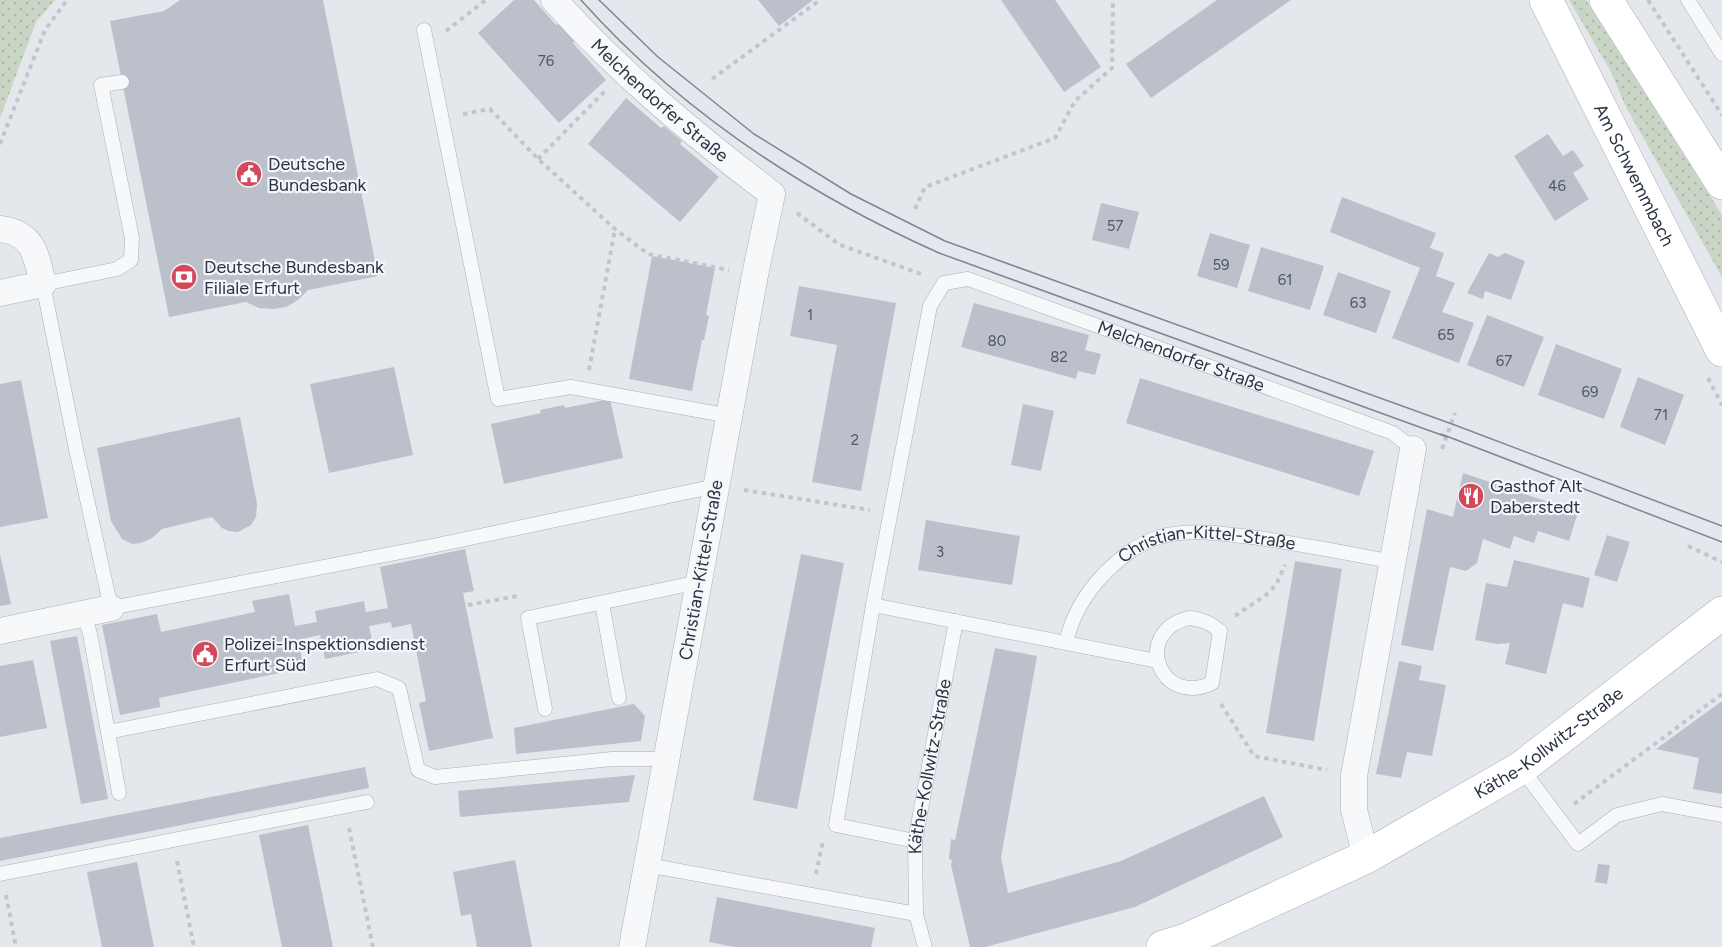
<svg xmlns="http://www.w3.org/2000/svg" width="1722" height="947" font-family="Figtree,sans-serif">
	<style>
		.grass { fill: url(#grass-dots) }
		.building { fill: #bbc0ca }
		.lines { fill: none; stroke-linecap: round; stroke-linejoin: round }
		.lane-casing { stroke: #a9aeb7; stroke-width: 15 }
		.street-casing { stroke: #a9aeb7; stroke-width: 27 }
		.secondary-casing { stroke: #a9aeb7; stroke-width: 34 }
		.path { stroke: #c2c5cb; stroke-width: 4; stroke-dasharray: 4.5 4.5; stroke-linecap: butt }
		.lane { stroke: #f7f8fa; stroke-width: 14 }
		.street { stroke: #f7f8fa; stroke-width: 26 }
		.secondary { stroke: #fff; stroke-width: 33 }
		.tram { stroke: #7d8696; stroke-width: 1.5 }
		.labels { text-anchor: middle; stroke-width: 4.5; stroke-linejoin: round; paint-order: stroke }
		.number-label { font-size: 15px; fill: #4f5766 }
		.street-label { font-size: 18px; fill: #2b3445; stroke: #f4f6f9 }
		.poi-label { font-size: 18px; fill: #2b3445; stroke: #f4f6f9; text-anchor: start }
	</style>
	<defs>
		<pattern id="grass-dots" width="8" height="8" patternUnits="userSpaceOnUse" patternTransform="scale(1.5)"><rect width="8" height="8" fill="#c9d6c5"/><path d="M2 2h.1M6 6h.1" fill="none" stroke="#adb8ab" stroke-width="1.8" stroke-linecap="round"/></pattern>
	</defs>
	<rect width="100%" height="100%" fill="#e4e7ec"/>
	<!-- grass -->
	<path class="grass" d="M0,0H55L36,22L0,118Z
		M1569,0H1586L1722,215V277L1626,107L1610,70Z"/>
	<!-- building -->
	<path class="building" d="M180,0H323L378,276L308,290L298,300L286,307L273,309L259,308L246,302L169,317L110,21L164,11Z
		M514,0H534L556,25L559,23L575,40L573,43L606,80L559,123L478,33Z
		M758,0H813L779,26Z
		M1001,0H1055L1101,67L1064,92Z
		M1217,0H1291L1151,98L1126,64Z
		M626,98L661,128L664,126L672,133L682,141L680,144L719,177L680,222L588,144Z
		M1548,134L1563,156L1573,150L1584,166L1573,173L1589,199L1555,221L1514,156Z
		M1342,197L1436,233L1430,248L1444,253L1436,276L1455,283L1442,312L1474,323L1459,363L1392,338L1420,268L1330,232Z
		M1101,203L1139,212L1129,249L1092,240Z
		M1210,233L1250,245L1237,288L1197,276Z
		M1261,247L1324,266L1310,310L1248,291Z
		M1489,253L1498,257L1505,253L1525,261L1511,300L1485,291L1483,299L1467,293Z
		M652,256L715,268L706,315L709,316L704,340H702L692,391L629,379Z
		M1338,272L1391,291L1376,333L1323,315Z
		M799,286L896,303L861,491L812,482L837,345L790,336Z
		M974,303L1089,335L1085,350L1101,354L1095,375L1078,371L1076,379L961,347Z
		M1487,315L1544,337L1524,387L1467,365Z
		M1556,344L1622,369L1604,419L1538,395Z
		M394,367L413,455L329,473L310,384Z
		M1638,377L1684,395L1665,445L1620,427Z
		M1140,378L1374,451L1359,496L1126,423Z
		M21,380L48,518L0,527V384Z
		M610,399L623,458L504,484L491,424L541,413L540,410L564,405L565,408Z
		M1023,404L1054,411L1041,471L1011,465Z
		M240,417L257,504L256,517L251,525L238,532L229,531L222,528L212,517L162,529L152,538L141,543L132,544L122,539L111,521L97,448Z
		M1463,473L1578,512L1569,541L1538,531L1534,543L1514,536L1510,549L1483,539L1477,563L1466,571L1450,567L1433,651L1401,645L1427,509L1453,517Z
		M926,520L1020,536L1012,585L918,570Z
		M1607,535L1630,542L1617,582L1594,575Z
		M465,549L474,591L463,593L493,738L429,751L419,703L426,701L411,624L392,628L391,622L369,626L374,649L325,659L320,635L298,640L304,668L159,698L160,707L120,715L102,625L157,614L161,632L255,612L252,601L289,594L295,626L317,622L315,611L364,601L366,612L388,608L380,567Z
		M0,554L11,604L0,606Z
		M801,554L844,563L797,809L753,800Z
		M1514,560L1590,578L1583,608L1563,603L1546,674L1505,664L1510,643L1497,644L1475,640L1486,583L1507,587Z
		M1295,561L1342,569L1314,741L1266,733Z
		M77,636L108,799L81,804L50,641Z
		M995,648L1037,656L1001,857L1008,893L1121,861L1264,796L1283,837L1135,907L985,947H970L951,865L952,860L949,859L951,839L955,840Z
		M33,660L47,728L0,737V666Z
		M1399,661L1422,666L1419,680L1446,685L1432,756L1407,752L1401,778L1376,774Z
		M1722,701V794L1693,789L1699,758L1656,749Z
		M634,704L645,716L641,741L516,754L514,728Z
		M365,767L369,788L0,861V838Z
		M635,775L629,802L460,817L458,791Z
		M308,825L333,947H282L259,835Z
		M515,860L532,947H477L471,914L461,916L453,872Z
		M137,862L154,947H102L87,872Z
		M1598,864L1610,865L1607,884L1595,882Z
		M717,897L875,928L871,947H735L709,942Z"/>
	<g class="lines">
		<defs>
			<g id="lane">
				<path d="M1688,0L1722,54"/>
				<path d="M424,30L498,399L571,387L730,416"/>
				<path d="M122,82L101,85L132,238L131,260L117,269L43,284L76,449L111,608L437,545L716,486"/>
				<path d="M602,603L619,698"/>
				<path d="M873,605L1157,661"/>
				<path d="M84,614L90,634L108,732L377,679L399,688L418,770L435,777L612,759H667"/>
				<path d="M1189,618C1202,619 1210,623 1220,631L1212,683C1160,708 1131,632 1189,618Z"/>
				<path id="s1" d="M1066,642C1072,617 1085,594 1103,575C1120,558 1135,545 1159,537C1191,528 1227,534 1259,538C1304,545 1349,553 1394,562"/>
				<path d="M545,709L528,618L699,582"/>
				<path d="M108,732L119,793"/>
				<path d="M1521,768L1578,844L1617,815L1662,804L1722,815"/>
				<path id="s2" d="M915,841L836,825L873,605L930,306L944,283L968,279L1393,433L1413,449"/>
				<path d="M647,865L916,914"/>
				<path d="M0,874L367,802"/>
				<path id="s3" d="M925,947L916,914L915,841L956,621"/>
			</g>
			<g id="street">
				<path id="s4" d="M554,0C620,73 694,135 772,194L755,275L632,947"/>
				<path d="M0,229C34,233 36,255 43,284L0,293"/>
				<path d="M0,631L111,608"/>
				<path d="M1366,857L1354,810V776L1413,449"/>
			</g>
			<g id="secondary">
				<path id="s5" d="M1546,0L1722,350"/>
				<path d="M1606,0L1722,183"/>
				<path id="s6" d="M1163,947L1186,940L1366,857L1521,768L1722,613"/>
			</g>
		</defs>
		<!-- lane casing -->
		<use href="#lane" class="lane-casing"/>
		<!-- street casing -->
		<use href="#street" class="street-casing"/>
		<!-- secondary casing -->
		<use href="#secondary" class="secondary-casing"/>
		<!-- path -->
		<path class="path" d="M1648,0L1722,115
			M446,31L486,0
			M712,79L820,0
			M463,114L490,109L538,159L615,229L648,254L729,270
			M0,144L45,30L67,0
			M538,159L605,91
			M915,209L925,187L1055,138L1075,101L1112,68L1113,0
			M797,213L840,245L924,275
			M589,370L615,229
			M1708,378L1722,405
			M1442,449L1455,413
			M744,490L870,510
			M1688,546L1722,562
			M468,605L518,596
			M1235,616L1266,595L1276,585L1285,565
			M1221,704L1254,756L1327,770
			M1574,804L1722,694
			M349,828L373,947
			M177,861L194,947
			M816,874L823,841
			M6,895L16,947"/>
		<!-- lane -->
		<use href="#lane" class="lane"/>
		<!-- street -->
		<use href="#street" class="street"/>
		<!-- secondary -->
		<use href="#secondary" class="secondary"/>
		<!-- tram -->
		<path class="tram" d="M581,0C679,110 805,193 939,253L1447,437
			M599,0L658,57L754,134L851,194L945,241L1452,424L1722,526
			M1441,434L1722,542"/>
	</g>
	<!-- icons -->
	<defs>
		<symbol id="civic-disc" viewBox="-11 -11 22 22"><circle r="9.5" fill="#d1495b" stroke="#f4f6f9"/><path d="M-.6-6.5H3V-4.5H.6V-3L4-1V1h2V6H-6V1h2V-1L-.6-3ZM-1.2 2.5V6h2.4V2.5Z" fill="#fff"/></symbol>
		<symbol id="bank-disc" viewBox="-11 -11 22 22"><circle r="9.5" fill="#d1495b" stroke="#f4f6f9"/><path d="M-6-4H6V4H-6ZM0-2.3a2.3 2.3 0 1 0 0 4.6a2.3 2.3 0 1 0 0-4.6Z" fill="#fff"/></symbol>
		<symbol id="restaurant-disc" viewBox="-11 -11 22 22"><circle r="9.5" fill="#d1495b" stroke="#f4f6f9"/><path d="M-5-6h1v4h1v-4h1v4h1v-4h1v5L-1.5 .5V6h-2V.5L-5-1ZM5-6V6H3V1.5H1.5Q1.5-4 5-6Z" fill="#fff"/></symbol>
	</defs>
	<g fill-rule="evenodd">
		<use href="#civic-disc" x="234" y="159" width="30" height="30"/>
		<use href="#bank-disc" x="169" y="262" width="30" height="30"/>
		<use href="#restaurant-disc" x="1456" y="481" width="30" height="30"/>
		<use href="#civic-disc" x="190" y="639" width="30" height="30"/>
	</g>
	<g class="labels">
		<!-- number labels -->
		<g class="number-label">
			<text x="546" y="66">76</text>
			<text x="1557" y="191">46</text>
			<text x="1115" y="231">57</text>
			<text x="1221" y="270">59</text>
			<text x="1285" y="285">61</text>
			<text x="1358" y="308">63</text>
			<text x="810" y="320">1</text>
			<text x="1446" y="340">65</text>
			<text x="997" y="346">80</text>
			<text x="1059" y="362">82</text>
			<text x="1504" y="366">67</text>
			<text x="1590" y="397">69</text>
			<text x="1661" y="420">71</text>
			<text x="855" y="445">2</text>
			<text x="940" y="557">3</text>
		</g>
		<!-- street labels -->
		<g class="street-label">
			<text dy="6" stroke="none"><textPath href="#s4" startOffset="146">Melchendorfer Straße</textPath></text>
			<text dy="6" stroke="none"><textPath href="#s5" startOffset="196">Am Schwemmbach</textPath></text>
			<text dy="6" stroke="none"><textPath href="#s2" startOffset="886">Melchendorfer Straße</textPath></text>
			<text dy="6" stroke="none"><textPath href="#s1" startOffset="192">Christian-Kittel-Straße</textPath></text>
			<text transform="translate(701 570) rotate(-80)" y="6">Christian-Kittel-Straße</text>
			<text dy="6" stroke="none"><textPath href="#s6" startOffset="438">Käthe-Kollwitz-Straße</textPath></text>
			<text dy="6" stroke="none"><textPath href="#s3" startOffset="183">Käthe-Kollwitz-Straße</textPath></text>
		</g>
		<!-- poi labels -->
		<g class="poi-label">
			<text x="268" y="170">Deutsche<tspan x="268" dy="21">Bundesbank</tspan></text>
			<text x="204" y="273">Deutsche Bundesbank<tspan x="204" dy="21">Filiale Erfurt</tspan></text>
			<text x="1490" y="492">Gasthof Alt<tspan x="1490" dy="21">Daberstedt</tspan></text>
			<text x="224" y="650">Polizei-Inspektionsdienst<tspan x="224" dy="21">Erfurt Süd</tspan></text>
		</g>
	</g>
</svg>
